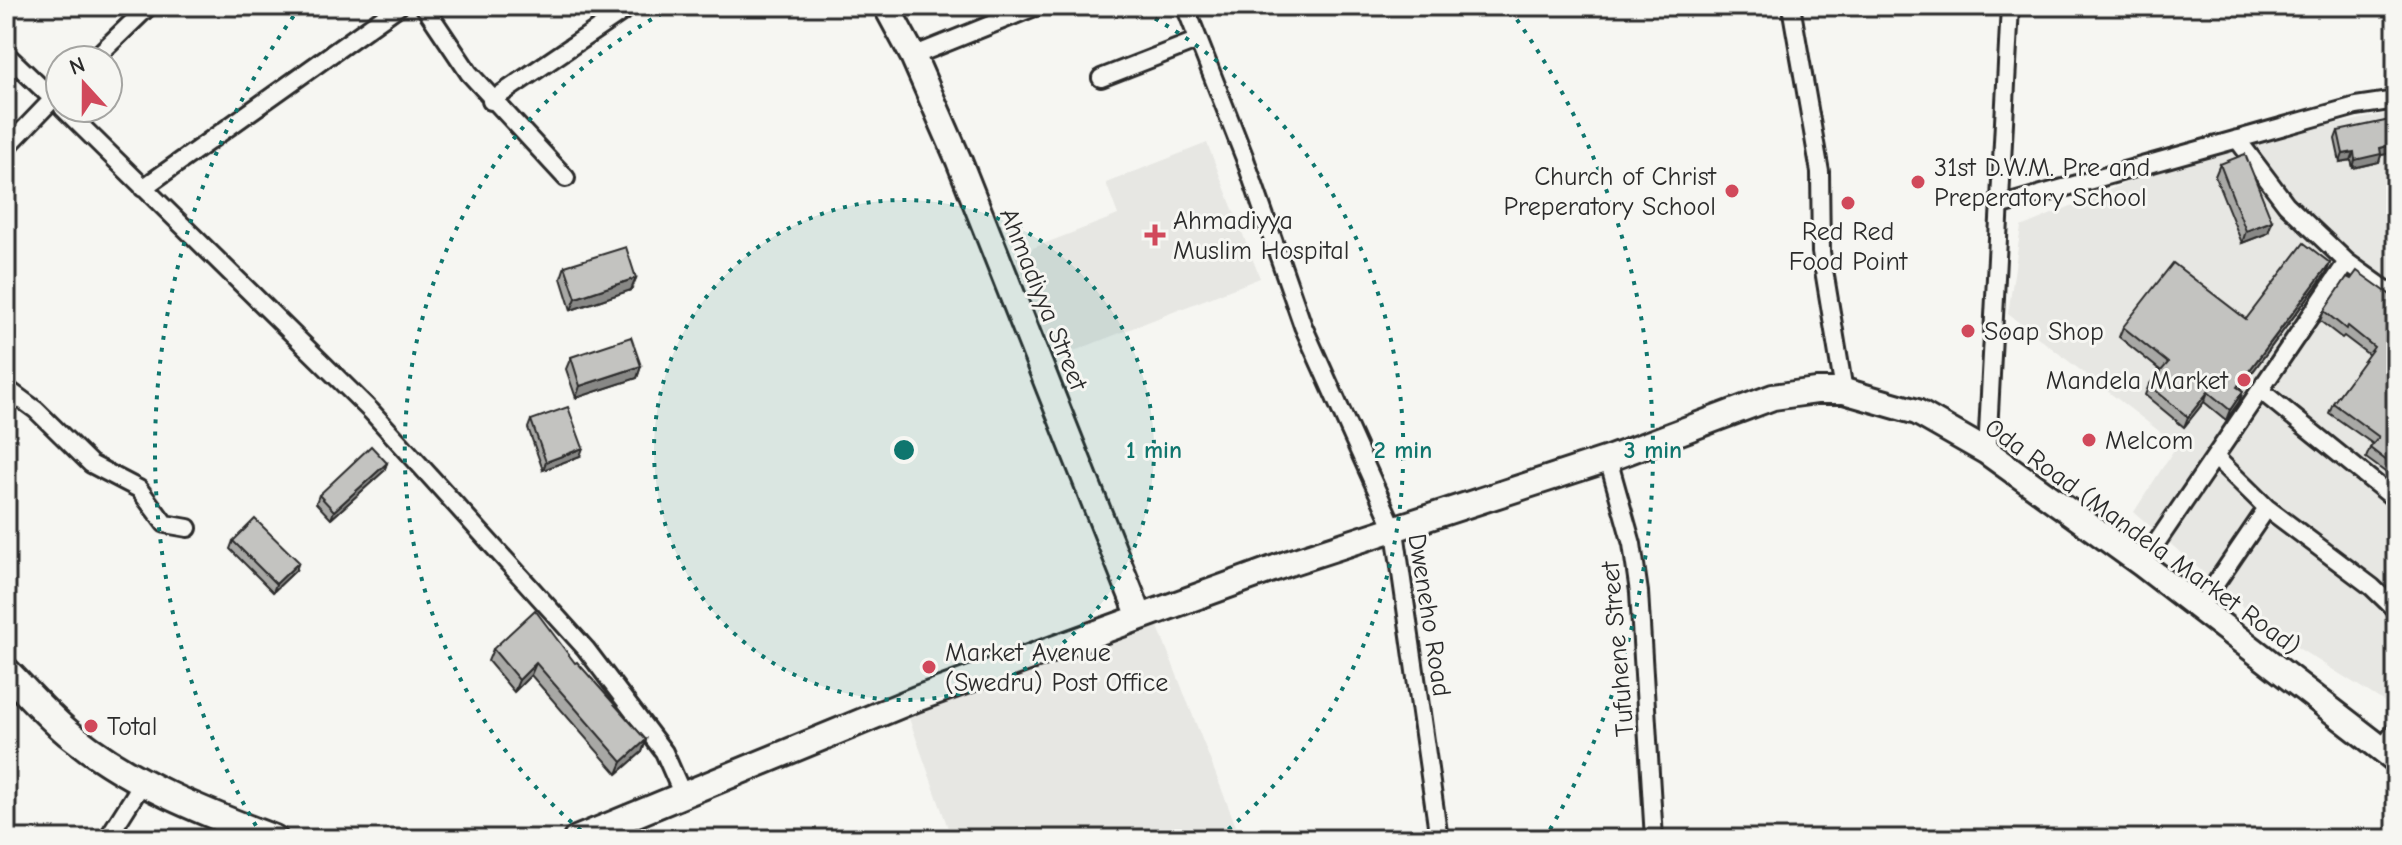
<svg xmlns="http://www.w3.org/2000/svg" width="2402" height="845" font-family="'Comic Neue',sans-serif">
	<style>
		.built { fill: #e7e7e3 }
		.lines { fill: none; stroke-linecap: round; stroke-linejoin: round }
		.street-casing { stroke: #2b2b2b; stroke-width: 22 }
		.secondary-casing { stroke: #2b2b2b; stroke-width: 30 }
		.primary-casing { stroke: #2b2b2b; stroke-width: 32 }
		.street { stroke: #f6f6f2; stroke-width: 16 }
		.secondary { stroke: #f6f6f2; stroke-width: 24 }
		.primary { stroke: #f6f6f2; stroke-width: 26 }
		.wall { fill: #a8a8a5; stroke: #2b2b2b; stroke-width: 2 }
		.shaded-wall { fill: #888886; stroke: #2b2b2b; stroke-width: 2 }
		.building { fill: #c3c3c0; stroke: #2b2b2b; stroke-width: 2 }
		.ring { fill: none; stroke: #0f766e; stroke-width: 4; stroke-dasharray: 4 8 }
		.poi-dot { fill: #d1495b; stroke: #f6f6f2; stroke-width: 3 }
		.labels { text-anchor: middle; stroke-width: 6; stroke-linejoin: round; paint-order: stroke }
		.poi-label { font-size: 26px; fill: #2b2b2b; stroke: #f6f6f2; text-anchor: start }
		.street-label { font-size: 26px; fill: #2b2b2b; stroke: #f6f6f2 }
		.centre { fill: #0f766e; stroke: #f6f6f2; stroke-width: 4 }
		.ring-label { font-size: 24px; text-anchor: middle; font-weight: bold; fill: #0f766e; stroke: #f6f6f2; stroke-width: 6; stroke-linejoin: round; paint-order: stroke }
	</style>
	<rect width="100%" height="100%" fill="#f6f6f2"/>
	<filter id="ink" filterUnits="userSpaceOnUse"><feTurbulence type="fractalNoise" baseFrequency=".0125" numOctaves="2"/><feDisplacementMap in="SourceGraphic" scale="16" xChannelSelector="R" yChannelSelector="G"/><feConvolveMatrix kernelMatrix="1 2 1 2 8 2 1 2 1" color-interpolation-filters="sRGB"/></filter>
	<g filter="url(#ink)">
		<!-- built -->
		<path class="built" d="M2396,112V698L2391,706L2268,629L2134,512L2177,445L2008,314L2021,227L2201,151Z
			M1207,143L1260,278L1056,358L1015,255L1118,215L1106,183Z
			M1150,606L1241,839H952L901,696Z"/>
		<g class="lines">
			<defs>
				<path id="street" d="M424,6L469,73L566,178
					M1185,6L1244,156L1303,326L1395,531L1439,839
					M1791,6L1820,172L1821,252L1844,391
					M6,54L53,99L6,148
					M913,56L1037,6
					M93,60L149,6
					M1101,78L1196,41
					M491,101L631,6
					M63,108L371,411L586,649L664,752L682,793
					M2237,139L2286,204L2347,262L2396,297
					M143,188L399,6
					M1999,206L2356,106L2396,100
					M6,388L36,410L91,464L139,489L165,524L188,528
					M2260,390L2396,500
					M1987,452L2010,6
					M2215,457L2267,508L2372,587L2396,610
					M1608,459L1632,544L1639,592L1654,839
					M2142,564L2347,262
					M2199,608L2267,508
					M2382,749L2396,730
					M107,839L143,782"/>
				<path id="secondary" d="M886,6L913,56L959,161L1140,617
					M576,839L916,699L1289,563L1608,459L1773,397L1816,391H1844L1917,412L1987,452L2142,564L2396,760"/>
				<path id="primary" d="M6,671C28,693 48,717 72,736C131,784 204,812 274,839"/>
			</defs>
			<!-- street casing -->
			<use href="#street" class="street-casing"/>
			<!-- secondary casing -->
			<use href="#secondary" class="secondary-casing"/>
			<!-- primary casing -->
			<use href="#primary" class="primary-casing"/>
			<!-- street -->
			<use href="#street" class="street"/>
			<!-- secondary -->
			<use href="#secondary" class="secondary"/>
			<!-- primary -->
			<use href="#primary" class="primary"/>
		</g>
		<!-- wall -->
		<path class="wall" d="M2338,131L2392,153L2381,155L2379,162L2353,168L2351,160L2340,162L2335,139Z
			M2220,164L2272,221L2268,233L2242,243L2215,176Z
			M2330,263L2326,273L2240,389L2243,391L2239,402L2226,420L2204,402L2184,427L2145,395L2149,385L2161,371L2119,337L2123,327L2246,319Z
			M565,266L636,278L631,290L571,310L561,278Z
			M2351,279L2396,299V480L2366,458L2370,448L2373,444L2329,413L2333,403L2369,355L2344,336L2342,338L2320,321L2324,311Z
			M571,357L641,366L637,378L576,398L566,369Z
			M531,420L580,456L543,470L528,428Z
			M387,463L384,471L331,519L316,503L319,495Z
			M233,541L296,570L273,592L230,549Z
			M493,649L575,663L646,740L642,752L617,774L531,675L514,692L488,661Z"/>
		<!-- shaded-wall -->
		<path class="shaded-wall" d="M2395,144L2392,153L2381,155L2379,162L2353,168L2355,160L2380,148Z
			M2354,152L2351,160L2340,162L2343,154Z
			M2272,221L2268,233L2242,243L2246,231Z
			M2330,263L2326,273L2234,397L2237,387Z
			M636,278L631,290L571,310L576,298Z
			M641,366L637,378L576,398L580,386Z
			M2243,391L2239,402L2226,420L2230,410Z
			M2208,392L2204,402L2184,427L2188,417Z
			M583,448L580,456L543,470L546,462Z
			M387,463L384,471L331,519L334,511Z
			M299,562L296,570L273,592L276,584Z
			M536,663L531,675L514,692L519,680Z
			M646,740L642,752L617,774L622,762Z"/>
		<!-- building -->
		<path class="building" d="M2390,120L2395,144L2380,148L2381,154L2355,160L2354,152L2343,154L2338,131Z
			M2245,154L2272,221L2246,231L2220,164Z
			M2304,243L2330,263L2237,387L2243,391L2230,410L2208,392L2188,417L2149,385L2168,363L2123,327L2173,263L2246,319Z
			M626,247L636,278L576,298L565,266Z
			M2357,271L2396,299V468L2370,448L2379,437L2333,403L2374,347L2348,326L2346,329L2324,311L2347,277L2351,279Z
			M631,337L641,366L580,386L571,357Z
			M568,407L583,448L546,462L531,420Z
			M371,446L387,463L334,511L319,495Z
			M255,519L299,562L276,584L233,541Z
			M535,610L575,663L577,662L646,740L622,762L536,663L519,680L493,649Z"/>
	</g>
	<!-- distance rings -->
	<circle cx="904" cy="450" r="250" fill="#0f766e" fill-opacity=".12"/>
	<g class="ring">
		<circle cx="904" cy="450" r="250"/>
		<path d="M590 838A499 499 0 0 1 674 7M1134 7A499 499 0 0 1 1218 838"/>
		<path d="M262 836A749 749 0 0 1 298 10M1510 10A749 749 0 0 1 1546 836"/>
	</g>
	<!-- markers -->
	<g class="poi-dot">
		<circle cx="1918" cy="182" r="8"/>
		<circle cx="1732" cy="191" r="8"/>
		<circle cx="1848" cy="203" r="8"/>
		<path d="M1151 223h8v8h8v8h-8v8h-8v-8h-8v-8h8z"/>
		<circle cx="1968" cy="331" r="8"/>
		<circle cx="2244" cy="380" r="8"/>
		<circle cx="2089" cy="440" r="8"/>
		<circle cx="929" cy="667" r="8"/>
		<circle cx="91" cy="726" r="8"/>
	</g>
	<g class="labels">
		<!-- poi labels -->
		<g class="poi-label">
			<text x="1934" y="176">31st D.W.M. Pre and<tspan x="1934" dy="30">Preperatory School</tspan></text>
			<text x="1716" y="185" text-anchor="end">Church of Christ<tspan x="1716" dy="30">Preperatory School</tspan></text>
			<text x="1173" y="229">Ahmadiyya<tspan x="1173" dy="30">Muslim Hospital</tspan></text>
			<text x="1848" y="240" text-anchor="middle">Red Red<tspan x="1848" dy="30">Food Point</tspan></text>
			<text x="1984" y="340">Soap Shop</text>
			<text x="2228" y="389" text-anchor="end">Mandela Market</text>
			<text x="2105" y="449">Melcom</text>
			<text x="945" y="661">Market Avenue<tspan x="945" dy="30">(Swedru) Post Office</tspan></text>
			<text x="107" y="735">Total</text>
		</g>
		<!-- street labels -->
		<g class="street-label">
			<text transform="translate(1044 299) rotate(68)" y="9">Ahmadiyya Street</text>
			<text transform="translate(2143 536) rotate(36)" y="9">Oda Road (Mandela Market Road)</text>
			<text transform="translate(1430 615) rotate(81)" y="9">Dweneho Road</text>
			<text transform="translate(1617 649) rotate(-95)" y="9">Tufuhene Street</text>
		</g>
	</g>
	<circle cx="904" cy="450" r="12" class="centre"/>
	<g class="ring-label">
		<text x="1154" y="458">1 min</text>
		<text x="1403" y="458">2 min</text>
		<text x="1653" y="458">3 min</text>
	</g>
	<!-- margin -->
	<rect width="2402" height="845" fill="none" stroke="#f6f6f2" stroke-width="32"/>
	<rect x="16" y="16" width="2370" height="813" fill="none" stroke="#2b2b2b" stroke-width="3" filter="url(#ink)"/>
	<!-- north arrow -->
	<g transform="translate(84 84) rotate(339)"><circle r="38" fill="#f6f6f2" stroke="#a5a5a2" stroke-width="2"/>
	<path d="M0-6L14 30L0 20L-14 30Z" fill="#d1495b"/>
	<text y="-12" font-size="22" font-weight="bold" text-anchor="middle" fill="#2b2b2b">N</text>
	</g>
</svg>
